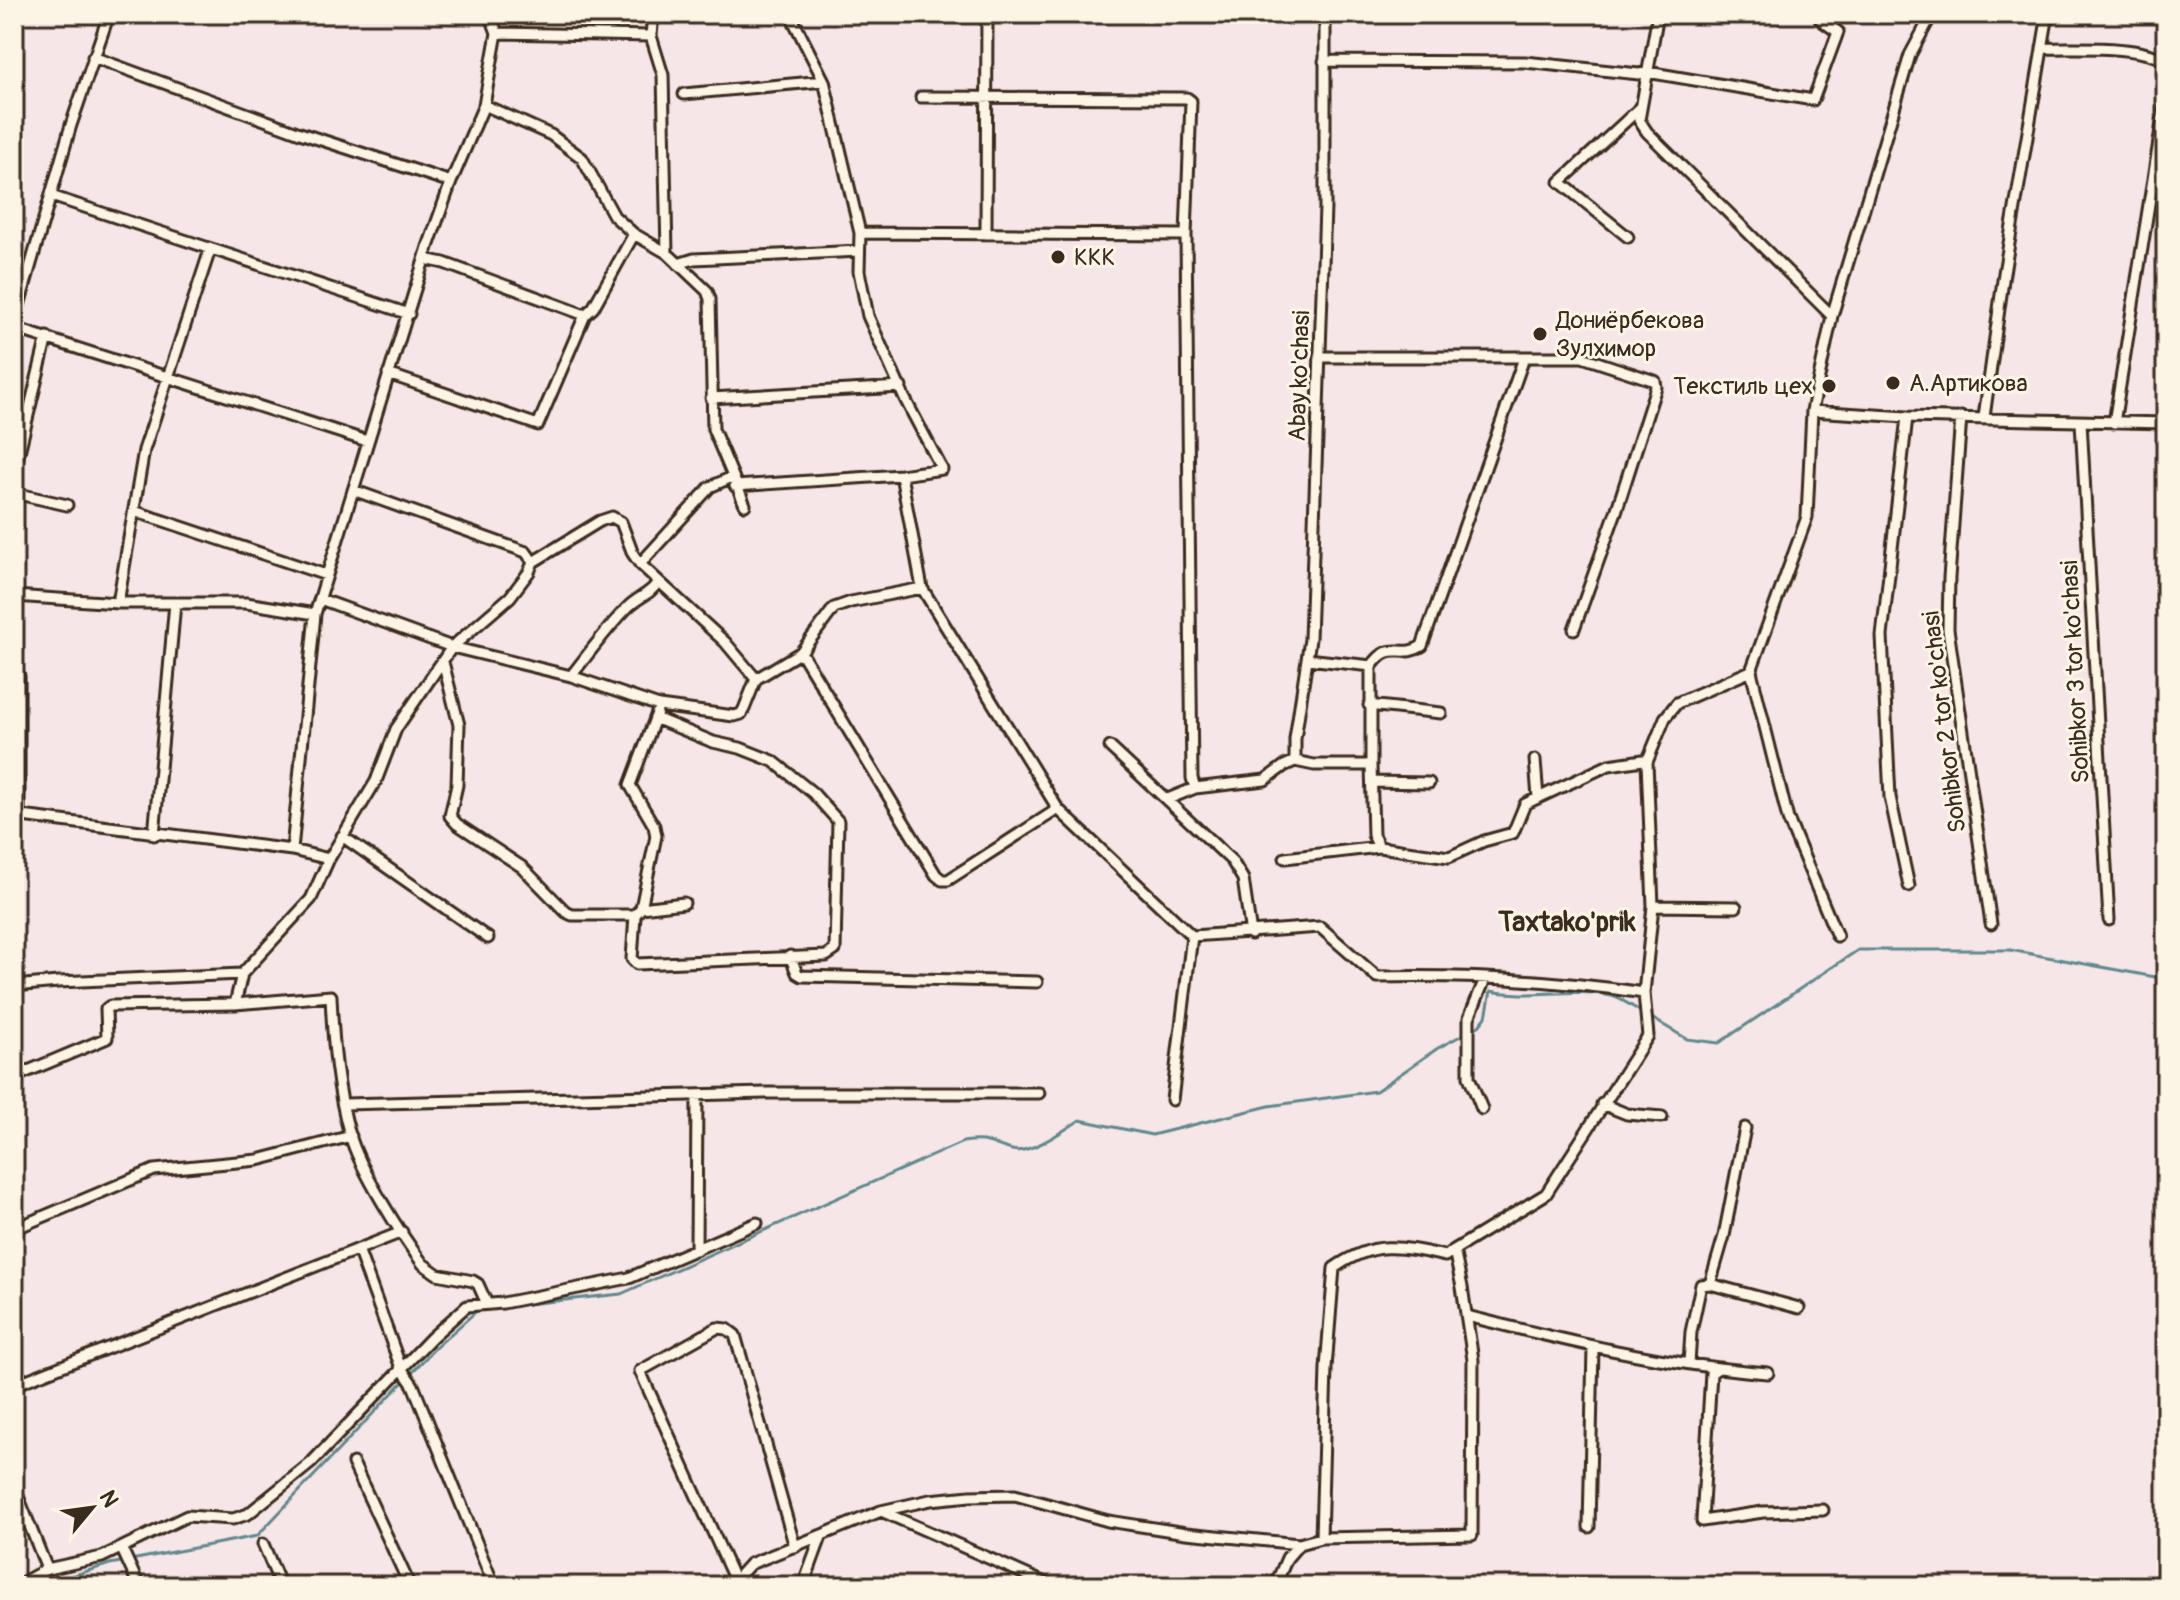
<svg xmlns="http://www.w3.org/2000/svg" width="2180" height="1600" font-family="Pangolin,sans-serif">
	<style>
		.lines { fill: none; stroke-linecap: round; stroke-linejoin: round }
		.stream { stroke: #60888c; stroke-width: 3 }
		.street-casing { stroke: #3b2a1e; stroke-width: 15 }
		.street { stroke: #fcf5e5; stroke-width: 9 }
		.poi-dot { fill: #3b2a1e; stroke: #fcf5e5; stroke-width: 3 }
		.labels { text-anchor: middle; stroke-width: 6; stroke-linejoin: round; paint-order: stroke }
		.poi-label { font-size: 24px; fill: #3b2a1e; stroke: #fcf5e5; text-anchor: start }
		.street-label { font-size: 24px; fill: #3b2a1e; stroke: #fcf5e5 }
		.quarter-label { font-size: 28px; font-weight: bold; fill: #3b2a1e; stroke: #fcf5e5 }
	</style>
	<rect width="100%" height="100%" fill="#f6e6e8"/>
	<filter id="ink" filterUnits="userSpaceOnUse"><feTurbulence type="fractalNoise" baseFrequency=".0125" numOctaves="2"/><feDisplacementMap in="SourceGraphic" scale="16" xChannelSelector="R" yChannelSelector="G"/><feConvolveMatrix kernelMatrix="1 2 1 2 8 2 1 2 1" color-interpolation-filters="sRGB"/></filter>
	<g filter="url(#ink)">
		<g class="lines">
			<!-- stream -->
			<path class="stream" d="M1650,1017L1687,1039L1719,1043L1858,950H2010L2166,979
				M518,1305L621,1294L963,1142C989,1138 989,1144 1012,1150C1030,1155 1064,1130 1080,1120L1152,1135L1269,1106L1376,1091L1438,1048L1479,1026L1486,1017L1491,991C1531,999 1572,987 1611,996C1622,998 1634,1008 1644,1014
				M39,1586L110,1564L257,1536L435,1348L479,1309"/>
			<defs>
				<path id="street" d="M790,14L824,81L860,233L859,271L868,316L904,397L942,469L901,475L922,588L1058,809L1192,936L1172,1100
					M1658,14L1639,120L1647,132L1832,316
					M14,25L18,14
					M497,33L651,36L653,14
					M651,36L663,75L667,253
					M2042,48C2077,49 2136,44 2166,61
					M93,57L300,133L451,182
					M1324,61L1525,62L1639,74L1647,72L1813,100L1838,32L1821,20L1818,14
					M684,94L824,81
					M921,97L1187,98L1191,101L1186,235L1192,778L1195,788L1265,780L1284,766L1295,761V739L1310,639L1325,207V14
					M484,105L551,135L582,158L614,216L634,234L667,253L707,291L710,299L713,429L745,505
					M51,196L409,314
					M860,233L1186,235
					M986,234L987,14
					M1628,237L1560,182L1641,107
					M678,264L694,259L859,251
					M585,315L593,308L634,234
					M14,323L71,125L109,14
					M14,328L367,441
					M1320,357H1582L1655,381L1656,387L1617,509L1574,629
					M388,374L538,425L585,315L444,263L425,259
					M711,398L901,387
					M1812,411L1907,417L2166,423
					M1907,417L1882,636L1890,797L1909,886
					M1961,417L1949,578L1948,629L1991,924
					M1984,417L2004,273L2048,14
					M2081,422L2109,920
					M2114,423L2166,98
					M14,473L47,337
					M735,486L901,475
					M353,490L526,552L533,562
					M14,493L67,505
					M134,511L326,575
					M640,564L710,487L732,477
					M14,596L118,603H246L315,614
					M320,599L452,647L571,676L659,706L734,716L741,714L744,709L756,679L801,652L834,608L851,602L922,588
					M118,603L144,450L210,250
					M801,652L936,875L942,880H948L1058,809
					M1307,659L1372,666
					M443,662L459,725L457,785L450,816L457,824L522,867L566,912L572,915H635L641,908L684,903
					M1751,671L1788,819L1837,936
					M19,676V814
					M571,676C590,652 607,628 628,607C638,597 651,594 658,582
					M1369,705L1441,713
					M1110,747L1232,861L1243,879L1251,934
					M1535,760L1538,798
					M1295,761L1314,765H1371L1373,835L1379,847
					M1371,765V667C1391,638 1400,660 1422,646L1524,358
					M1372,782L1429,783
					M1168,799L1195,788
					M14,815L292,850L329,859
					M154,835L175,603
					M342,836L488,938
					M292,850L315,614L428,247L451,182L484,105L497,33L490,14
					M1285,858L1379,847L1449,857L1484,841L1513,833L1525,804L1609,765L1643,760L1647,762
					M1653,906L1736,907
					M641,908L656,836L654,826L630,785L657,713
					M635,915L632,959L637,964L826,956L835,950L838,821L813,793L773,761L740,748L713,742L655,718
					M1192,936L1320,927L1377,977C1466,975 1556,980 1644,993
					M790,956L797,973L802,976L1037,982
					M14,986L58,982L242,974
					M235,1004L242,974L311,899L329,859L376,781L396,729L452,647L510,597L529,572L533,562L600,521L612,517L621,522L633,554L640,564L725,642L756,679
					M14,1077L107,1038L106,1009L110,1006L235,1004L331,996C333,1043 337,1090 350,1135C360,1170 401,1235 423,1264L437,1274L473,1281L478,1284L487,1304
					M345,1104L765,1093H1039
					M1602,1104L1627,1114L1662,1117
					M1482,1109L1469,1077V1018L1485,979
					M14,1229L154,1170L258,1160L351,1136
					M358,1249L401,1368L413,1385L494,1586
					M696,1250L697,1095
					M1710,1284L1724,1236L1745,1128
					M1467,1316C1566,1341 1665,1365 1768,1373
					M1689,1364L1691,1332L1701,1285L1710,1284L1799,1308
					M1717,1369L1711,1373L1702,1521L1763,1512L1823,1510
					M14,1385L402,1232
					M353,1463L410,1586
					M14,1486L47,1569
					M881,1511L1052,1586
					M1589,1527L1593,1348
					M1321,1538L1326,1368L1334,1268C1374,1240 1400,1246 1445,1256L1454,1250
					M263,1544L281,1586
					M122,1549L139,1586
					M735,1581L640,1371L717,1328L727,1329L735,1335L795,1547
					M16,1586L47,1569L102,1557L187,1516L233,1519L248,1514L311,1463L432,1337L467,1306L503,1303L629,1278L757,1223
					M730,1586L750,1564L881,1511L930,1500L970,1496L1015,1495L1108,1521L1186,1533L1299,1544L1321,1538L1472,1535L1473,1360L1462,1287L1454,1250L1546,1194L1648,1036L1644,993L1653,906L1647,762L1665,718L1677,703L1751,671L1807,517L1812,411L1832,316L1910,55L1932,14
					M803,1586L821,1537
					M1275,1586L1287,1558L1299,1544"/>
			</defs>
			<!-- street casing -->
			<use href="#street" class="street-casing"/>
			<!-- street -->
			<use href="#street" class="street"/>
		</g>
	</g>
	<!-- markers -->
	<g class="poi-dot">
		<circle cx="1058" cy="257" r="8"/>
		<circle cx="1540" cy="334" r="8"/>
		<circle cx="1893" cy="383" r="8"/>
		<circle cx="1829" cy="386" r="8"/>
	</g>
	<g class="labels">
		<!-- poi labels -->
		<g class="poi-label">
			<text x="1074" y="265">ККК</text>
			<text x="1556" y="328">Дониёрбекова<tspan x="1556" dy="28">Зулхимор</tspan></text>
			<text x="1909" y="391">А.Артикова</text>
			<text x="1813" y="394" text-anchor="end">Текстиль цех</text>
		</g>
		<!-- street labels -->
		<g class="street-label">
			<text transform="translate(1299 376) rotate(-88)" y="8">Abay ko'chasi</text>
			<text transform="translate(2075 672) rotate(-93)" y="8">Sohibkor 3 tor ko'chasi</text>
			<text transform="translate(1944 722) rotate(-97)" y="8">Sohibkor 2 tor ko'chasi</text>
		</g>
		<!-- quarter labels -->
		<g class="quarter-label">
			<text x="1567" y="931">Taxtako'prik</text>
		</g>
	</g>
	<!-- margin -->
	<rect width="2180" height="1600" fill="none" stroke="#fcf5e5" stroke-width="48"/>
	<rect x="24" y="24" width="2132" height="1552" fill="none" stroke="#3b2a1e" stroke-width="3" filter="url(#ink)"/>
	<!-- north arrow -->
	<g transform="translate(92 1508) rotate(61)" stroke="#fcf5e5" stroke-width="6" paint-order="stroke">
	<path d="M0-6L14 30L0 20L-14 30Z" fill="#3b2a1e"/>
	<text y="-12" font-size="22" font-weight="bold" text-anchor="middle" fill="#3b2a1e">N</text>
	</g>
</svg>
